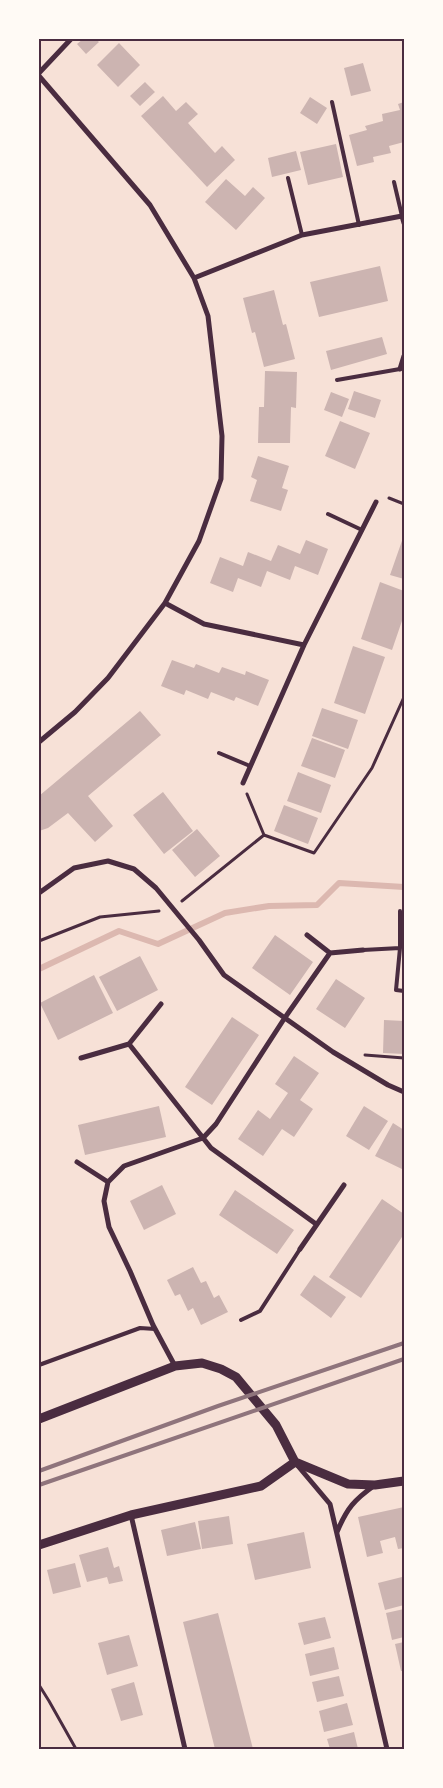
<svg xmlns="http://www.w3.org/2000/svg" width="443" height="1788" font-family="Raleway,sans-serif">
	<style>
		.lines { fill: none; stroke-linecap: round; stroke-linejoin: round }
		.stream { stroke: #dcb8b0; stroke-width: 6 }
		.building { fill: #ccb4b1 }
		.path { stroke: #4a2c40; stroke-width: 3 }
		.service { stroke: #4a2c40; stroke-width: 4 }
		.minor { stroke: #4a2c40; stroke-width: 5 }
		.tertiary { stroke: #4a2c40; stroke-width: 9 }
		.rail { stroke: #8f747c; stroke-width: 4 }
		.neatline { fill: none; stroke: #4a2c40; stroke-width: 2 }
	</style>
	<rect width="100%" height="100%" fill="#f7e1d7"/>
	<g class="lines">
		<!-- stream -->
		<path class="stream" d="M39,969L119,931L158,944L225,913L269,906L317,905L339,883L404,887"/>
	</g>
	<!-- building -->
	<path class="building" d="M83,39H96L99,42L86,54L77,44Z
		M119,43L140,65L118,87L97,65Z
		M363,63L371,91L351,96L344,68Z
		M145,82L155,92L140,106L130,96Z
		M163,96L176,111L186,102L198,114L188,123L215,153L222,146L235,160L207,187L141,116Z
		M310,97L327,108L317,124L300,113Z
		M404,102V142L389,146L391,153L373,157L374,162L357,166L349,135L367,130L365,126L383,121L382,114L400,110L398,104Z
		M336,144L343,177L308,185L300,152Z
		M296,151L301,170L272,177L268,158Z
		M226,179L245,196L253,187L265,198L236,230L205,202Z
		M380,266L388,301L319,317L310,282Z
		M274,290L283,325L286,324L295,359L264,367L255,332L252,333L243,298Z
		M382,337L387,354L331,370L326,351Z
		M265,371L297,372L296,408L291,407L290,443H258L259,407H264Z
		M354,391L381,400L375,418L348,409Z
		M331,392L349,399L342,417L324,410Z
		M340,421L370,433L355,469L325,456Z
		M258,456L289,466L282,488L288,490L281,511L250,501L257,480L251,477Z
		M404,535V579L390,575Z
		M306,540L328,549L318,575L295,566L290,580L267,571L261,587L238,578L233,592L210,583L220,557L243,566L248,552L271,561L278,545L300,554Z
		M380,582L404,591V615L392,650L361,639Z
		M353,646L385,657L365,714L334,703Z
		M172,660L194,668L196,664L219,673L222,667L245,675L246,671L269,680L258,706L236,697L234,701L211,692L208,699L186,690L184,695L161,686Z
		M322,708L358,720L348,749L312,736Z
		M140,711L161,735L88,796L113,826L95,842L68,813L48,828L39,831V796Z
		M312,738L345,750L335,778L301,766Z
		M298,772L331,785L321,813L287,801Z
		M163,792L193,831L164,854L133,815Z
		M284,805L318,818L308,844L274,831Z
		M197,829L220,856L195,877L172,850Z
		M275,935L313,962L290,995L252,968Z
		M140,956L158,990L117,1011L99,977Z
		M94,975L113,1013L58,1040L40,1003Z
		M336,979L365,998L345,1028L316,1009Z
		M232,1017L259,1035L212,1105L185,1087Z
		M384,1020L404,1021V1054L383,1053Z
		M294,1056L319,1073L300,1100L313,1109L294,1137L282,1129L263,1156L238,1139L258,1110L270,1119L288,1093L275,1084Z
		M159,1106L166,1137L85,1155L78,1125Z
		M364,1106L388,1121L369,1150L346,1136Z
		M393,1123L404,1130V1170L375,1156Z
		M162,1185L176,1214L144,1230L130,1201Z
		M235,1190L294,1230L277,1254L219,1215Z
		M382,1199L404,1214V1234L361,1298L329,1277Z
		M193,1267L201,1283L206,1281L214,1298L219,1295L228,1312L201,1325L193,1308L188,1311L180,1294L175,1296L167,1280Z
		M314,1275L346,1297L331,1318L300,1295Z
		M404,1507V1548L398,1549L395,1537L380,1541L383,1553L367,1557L358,1517Z
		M229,1516L233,1544L202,1549L198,1521Z
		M195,1522L201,1549L167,1556L161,1530Z
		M304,1532L311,1568L255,1580L247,1544Z
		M108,1547L114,1568L119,1566L123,1581L109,1584L107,1577L87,1582L79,1555Z
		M75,1563L81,1587L53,1594L47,1570Z
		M402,1577L404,1585V1605L385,1610L378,1583Z
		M404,1609V1637L392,1640L386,1613Z
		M218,1613L253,1749H215L183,1622Z
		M325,1617L331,1638L304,1645L298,1623Z
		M129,1635L138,1666L107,1675L98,1643Z
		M404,1642V1671H401L395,1644Z
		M334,1647L339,1669L310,1676L305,1654Z
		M339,1676L344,1696L317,1702L312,1682Z
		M134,1682L143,1715L121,1721L111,1689Z
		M347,1703L353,1725L324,1732L319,1711Z
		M354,1732L358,1749H330L327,1739Z"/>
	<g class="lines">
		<!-- path -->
		<path class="path" d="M389,498L404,504
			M247,794L264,835
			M182,901L264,835L314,853L372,768L404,697
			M39,941L100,917L159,911
			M365,1055L404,1058
			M39,1685L49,1701L76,1749"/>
		<!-- service -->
		<path class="service" d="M332,102L359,225
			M288,178L302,235
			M394,182L402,216
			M337,380L400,369
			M328,514L362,530
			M219,753L250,766
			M400,948V911
			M363,950L400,948L396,990L404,991
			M241,1320L260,1311L300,1249
			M39,1365L140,1328L155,1329"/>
		<!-- minor -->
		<path class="minor" d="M39,73L71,39
			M39,76L150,205L194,278L208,316L222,436L221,479L199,541L165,603L108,678L75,712L39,742
			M194,278L302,235L402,216L404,223
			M400,369L404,356
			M165,603L204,624L304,645
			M243,783L304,645L376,502
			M39,893L74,868L108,861L134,869L156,888L199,940L224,975L333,1052L388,1085L404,1092
			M307,935L330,953L363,950
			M129,1044L211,1148L316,1224
			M81,1058L129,1044L161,1004
			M77,1162L108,1182
			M300,1249L344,1185
			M175,1366L153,1325L130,1271L109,1227L104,1201L108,1182L124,1166L203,1138L216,1124L284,1019L330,953
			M298,1466L330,1504L387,1749
			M131,1515L185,1749
			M337,1532C347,1508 354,1500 375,1485"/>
		<!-- tertiary -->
		<path class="tertiary" d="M39,1419L175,1366L202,1363L221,1369L236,1377L276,1425L295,1462
			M295,1462L348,1484L375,1485L404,1481
			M39,1545L131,1515L261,1486L295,1462"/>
		<!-- rail -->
		<path class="rail" d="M39,1471L218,1406L404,1343
			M39,1485L404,1359"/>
	</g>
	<!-- border -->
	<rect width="443" height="1788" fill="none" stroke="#fffaf5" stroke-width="80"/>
	<rect x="40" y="40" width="363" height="1708" class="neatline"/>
</svg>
